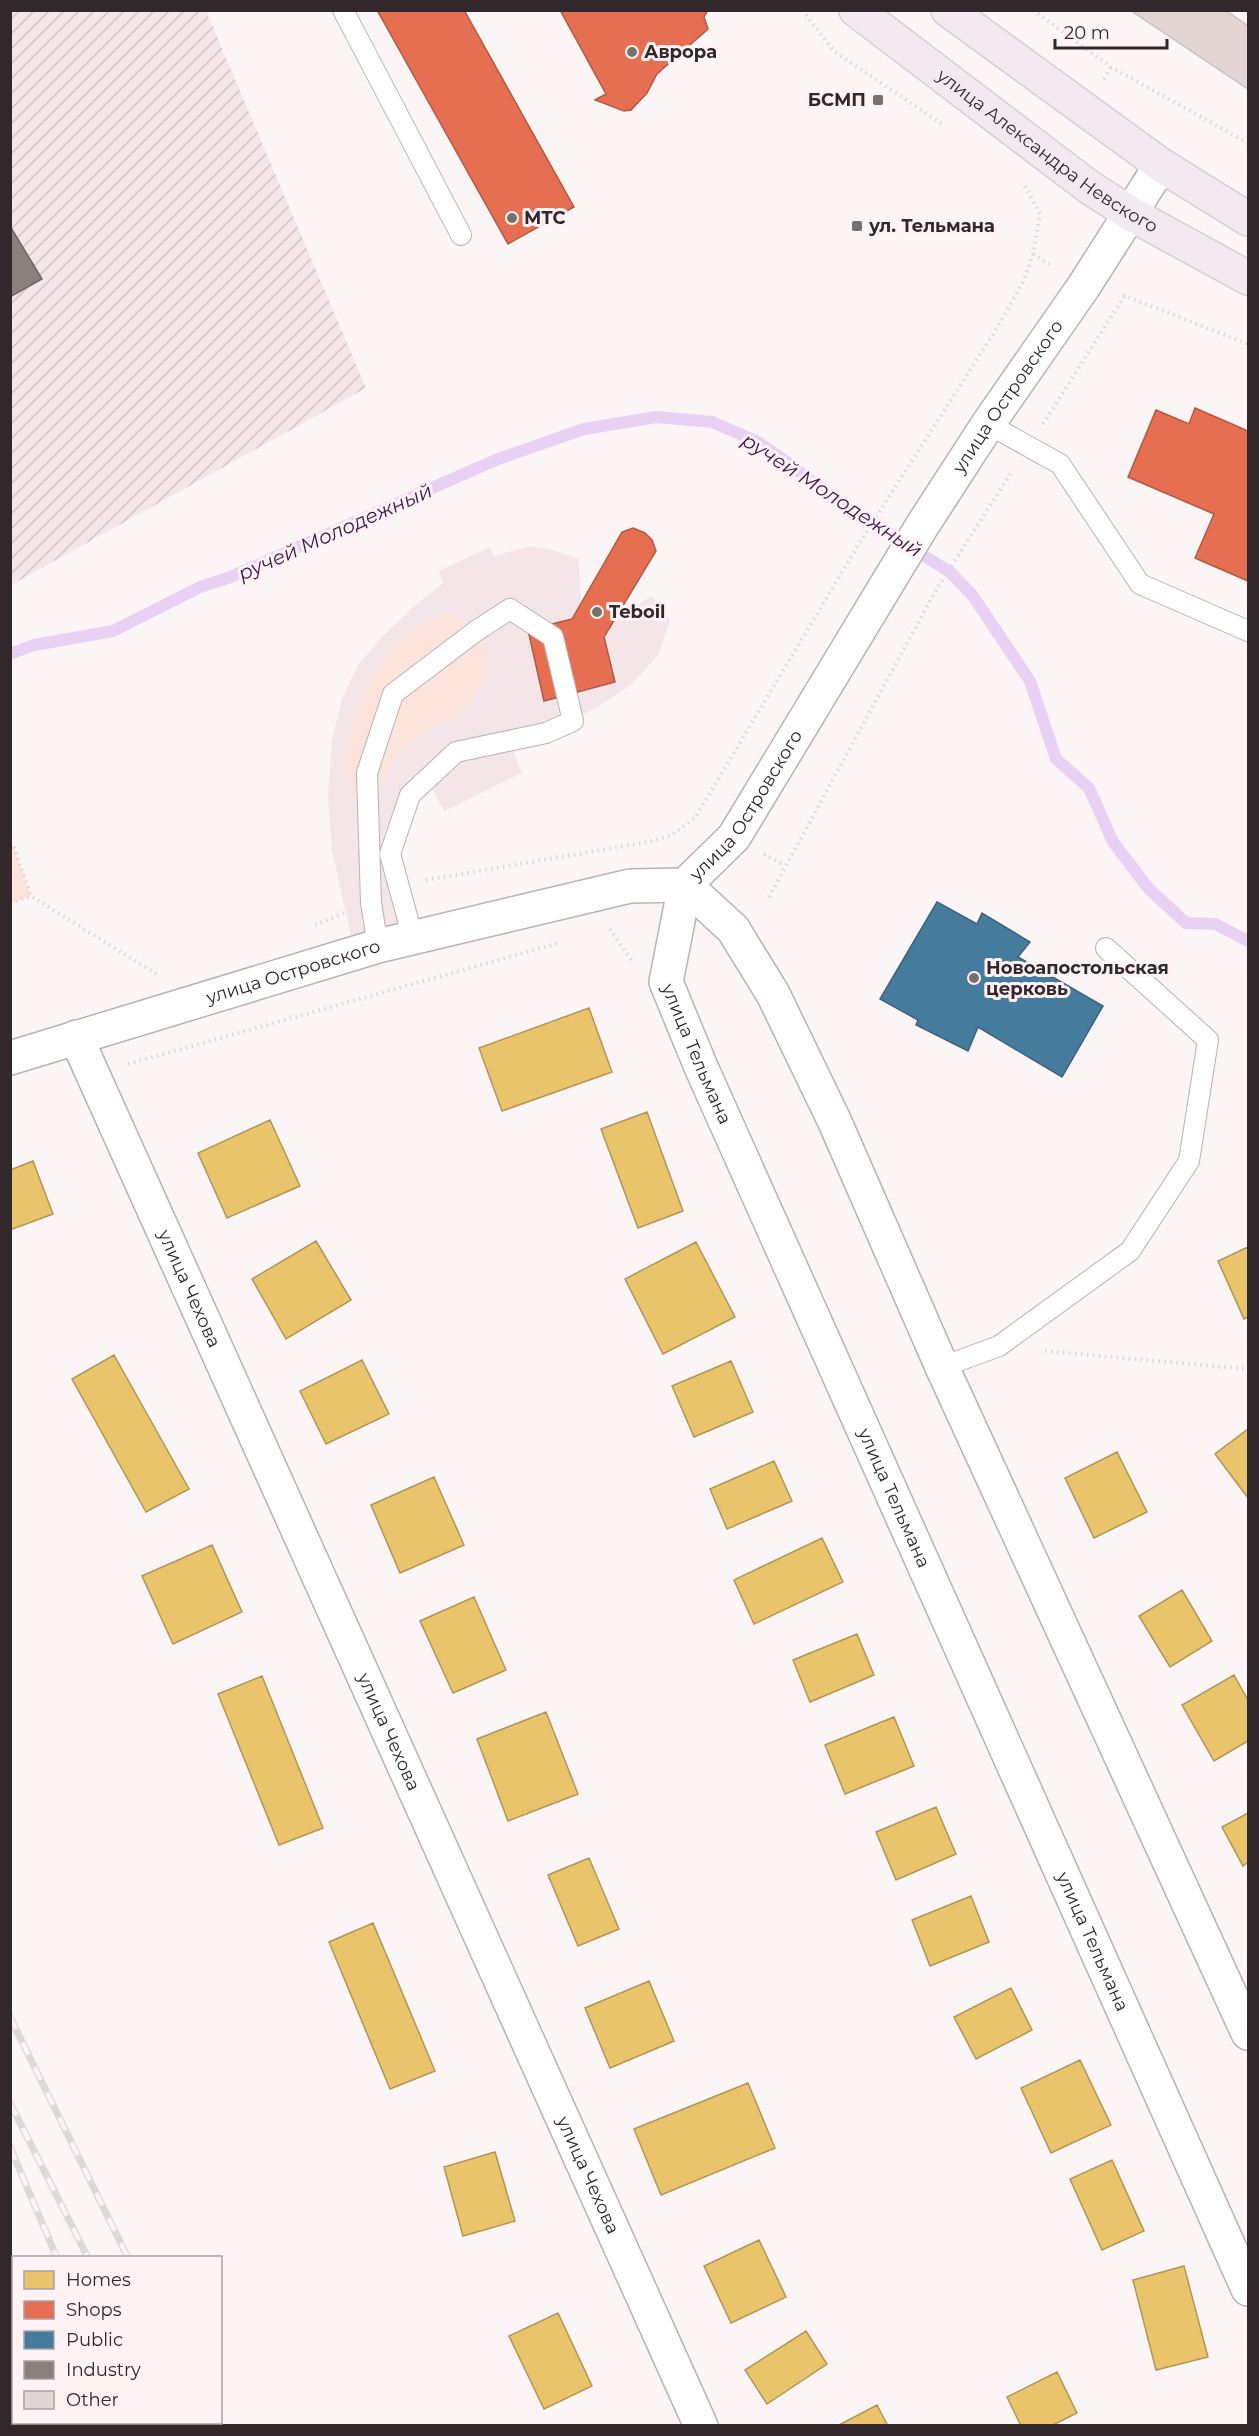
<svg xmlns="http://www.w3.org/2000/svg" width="1259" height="2436" font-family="Montserrat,sans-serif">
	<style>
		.built { fill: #f4e5e8 }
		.industrial { fill: url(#industrial-furrows) }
		.green { fill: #fce4da }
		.homes { fill: #e9c46a; stroke: #b29557; stroke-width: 1.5 }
		.shops { fill: #e76f51; stroke: #b15945; stroke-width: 1.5 }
		.public { fill: #457b9d; stroke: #3f627a; stroke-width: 1.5 }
		.industry { fill: #8a817c; stroke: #706663; stroke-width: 1.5 }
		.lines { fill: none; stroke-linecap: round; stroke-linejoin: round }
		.stream { stroke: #e9d1f4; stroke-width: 12 }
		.building { fill: #e3d5d4; stroke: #c9c1c1; stroke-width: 1.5 }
		.service-casing { stroke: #bab2b4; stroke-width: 22 }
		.minor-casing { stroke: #bab2b4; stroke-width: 36 }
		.secondary-casing { stroke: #bab2b4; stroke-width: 36 }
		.primary-casing { stroke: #d4d0d1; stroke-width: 36 }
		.path { stroke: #dad7d8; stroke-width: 4; stroke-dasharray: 1.5 4.5; stroke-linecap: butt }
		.service { stroke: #fefefe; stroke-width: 20 }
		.minor { stroke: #fefefe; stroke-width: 33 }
		.secondary { stroke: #fefefe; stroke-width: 33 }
		.primary { stroke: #f2eaf0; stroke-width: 33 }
		.rail-casing { stroke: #dcd9da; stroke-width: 7 }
		.rail { stroke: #fef2f5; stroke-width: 4.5; stroke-dasharray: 14; stroke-linecap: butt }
		.poi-dot { fill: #786f71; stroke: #fef2f5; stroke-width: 2 }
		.labels { text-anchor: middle; stroke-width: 6; stroke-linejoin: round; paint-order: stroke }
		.poi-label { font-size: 18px; font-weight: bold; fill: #32272a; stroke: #fef2f5; text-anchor: start }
		.street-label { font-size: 18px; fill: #32272a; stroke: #fef2f5 }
		.water-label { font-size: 20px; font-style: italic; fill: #3d174f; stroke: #fef2f5 }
	</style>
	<defs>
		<pattern id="industrial-furrows" width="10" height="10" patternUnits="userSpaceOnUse" patternTransform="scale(1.5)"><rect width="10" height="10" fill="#f4e5e8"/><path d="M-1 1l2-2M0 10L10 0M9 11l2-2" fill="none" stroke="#d2c4c7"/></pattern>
	</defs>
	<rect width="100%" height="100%" fill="#fbf5f6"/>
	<!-- built -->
	<path class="built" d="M633,528L645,533L652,540L656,551L613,622L651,596L664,610L670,621L658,655L631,685L602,704L573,721L512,749L522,773L444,811L431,787L389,832L413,938L355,953L332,851L328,797L332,741L342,699L358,665L380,639L413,607L443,583L439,571L490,547L494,556L531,546L553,550L579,559L581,604L622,532Z"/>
	<!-- industrial -->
	<path class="industrial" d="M11,11H206L366,388L11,585Z"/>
	<!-- green -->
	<path class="green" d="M445,614L458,617L476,631L487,650L490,670L473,699L460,715L431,728L398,752L373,801L363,826L346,768L351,730L370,677L406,636L424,622Z
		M11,844H13L31,896L11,903Z"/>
	<!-- homes -->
	<path class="homes" d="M589,1008L612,1072L502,1111L479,1048Z
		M647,1112L683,1211L638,1228L601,1129Z
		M270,1120L300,1186L227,1218L198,1153Z
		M33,1161L53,1214L10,1230V1170Z
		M316,1241L351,1300L286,1339L252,1279Z
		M696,1242L735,1317L663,1354L625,1279Z
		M1248,1247V1317L1244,1319L1218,1261Z
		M114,1355L189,1489L146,1512L72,1379Z
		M362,1360L389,1414L326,1444L300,1391Z
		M731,1361L753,1412L694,1437L672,1386Z
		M1248,1429V1498L1215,1454Z
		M1117,1452L1147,1512L1094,1538L1065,1478Z
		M774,1461L792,1501L727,1529L710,1489Z
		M434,1477L464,1545L400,1573L371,1505Z
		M822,1538L843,1582L754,1624L734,1580Z
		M212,1545L242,1612L173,1644L142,1576Z
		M1182,1590L1212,1641L1170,1667L1139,1616Z
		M474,1597L506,1670L453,1693L420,1621Z
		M857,1634L874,1675L810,1702L793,1660Z
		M1234,1675L1248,1700V1741L1214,1761L1182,1705Z
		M262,1676L323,1828L279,1845L218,1694Z
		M546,1712L578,1794L508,1821L477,1739Z
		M894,1717L914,1766L845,1794L825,1745Z
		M936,1807L956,1854L896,1880L876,1832Z
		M1248,1813V1862L1243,1866L1222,1827Z
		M589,1858L619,1929L578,1946L548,1875Z
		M971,1896L989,1942L930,1966L912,1920Z
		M373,1923L435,2071L390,2089L329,1942Z
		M649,1981L674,2041L610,2068L585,2008Z
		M1011,1988L1032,2030L976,2059L954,2017Z
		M1080,2060L1111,2125L1051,2153L1021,2088Z
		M748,2083L775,2148L661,2195L634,2129Z
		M495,2152L515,2221L463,2236L444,2167Z
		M1112,2160L1144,2231L1102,2250L1070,2179Z
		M759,2240L786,2297L731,2323L704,2266Z
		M1184,2266L1208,2357L1156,2370L1133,2280Z
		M558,2313L592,2386L544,2409L509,2336Z
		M806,2331L827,2364L767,2404L745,2370Z
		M1057,2372L1077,2413L1051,2426H1021L1007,2397Z
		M877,2405L888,2426H837Z"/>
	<!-- shops -->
	<path class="shops" d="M377,10H464L574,207L508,244Z
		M560,10H708L704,17L708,29L657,74L647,93L631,110L624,111L595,100L606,94Z
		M1195,408L1248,431V581L1195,558L1214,514L1128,477L1156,410L1189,424Z
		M633,528L645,533L652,540L656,551L604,637L615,682L544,701L528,630L572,619L622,532Z"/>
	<!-- public -->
	<path class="public" d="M937,902L977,924L982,913L1030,942L1018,957L1103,1006L1062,1077L978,1027L968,1051L916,1025L918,1020L880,999Z"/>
	<!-- industry -->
	<path class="industry" d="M10,226L42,279L10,297Z"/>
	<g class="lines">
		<!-- stream -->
		<path class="stream" d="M10,654L34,645L113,631L200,587L228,578L498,459L584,429L656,417L712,422L756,441L794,467L833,499L950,572L973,596L1030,681L1056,759L1089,788L1113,842L1149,889L1186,923L1215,924L1248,941"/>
	</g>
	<!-- building -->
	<path class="building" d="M1130,10H1225L1248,26V89Z"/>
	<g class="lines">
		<defs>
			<path id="service" d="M343,10L461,235
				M988,424L1060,464L1140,584L1248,631
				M378,946L371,903L367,773L393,694L476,631L510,609L553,637L573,721L546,733L456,752L410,795L390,854L413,938
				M942,1367L999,1346L1130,1251L1189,1161L1208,1040L1106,948"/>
			<g id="minor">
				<path id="s1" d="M76,1037L701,2426"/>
			</g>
			<g id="secondary">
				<path id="s2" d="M685,885L666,982L701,1067L1248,2289"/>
				<path d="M685,885L733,929L773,994L834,1120L942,1367L1248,2033"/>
				<path id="s3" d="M10,1058L378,946L630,886L685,885L734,837L922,526L988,424L1084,286L1161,165"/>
			</g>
			<g id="primary">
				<path id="s4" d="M856,10L1089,187L1131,214L1248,278"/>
				<path d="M948,10L1161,165L1248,219"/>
			</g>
		</defs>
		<!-- service casing -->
		<use href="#service" class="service-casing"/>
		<!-- minor casing -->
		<use href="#minor" class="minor-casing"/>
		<!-- secondary casing -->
		<use href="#secondary" class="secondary-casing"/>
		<!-- primary casing -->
		<use href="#primary" class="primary-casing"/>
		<!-- path -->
		<path class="path" d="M802,10L835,52L945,126
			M1033,10L1111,67L1248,143
			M1104,79L1111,67
			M1033,254L1053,267
			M1123,295L1248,344
			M1043,424L1125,295
			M10,844H13L31,896L158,975
			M764,854L784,865
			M426,880L648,842L670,836L695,818L860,542L997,328L1023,282L1033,254L1040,214L1025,186
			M769,897L936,590L1013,470
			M10,903L31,896
			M315,925L344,913
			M610,929L632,961
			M128,1064L559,943
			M1045,1351L1248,1369"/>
		<!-- service -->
		<use href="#service" class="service"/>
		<!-- minor -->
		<use href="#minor" class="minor"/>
		<!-- secondary -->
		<use href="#secondary" class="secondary"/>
		<!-- primary -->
		<use href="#primary" class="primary"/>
		<defs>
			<path id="rail" d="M10,2017L128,2258
				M10,2103L88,2258
				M10,2147L57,2258
				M136,2422L137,2426
				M170,2422L172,2426
				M208,2422L210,2426"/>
		</defs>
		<!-- rail casing -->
		<use href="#rail" class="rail-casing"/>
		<!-- rail -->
		<use href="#rail" class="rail"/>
	</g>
	<!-- markers -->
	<g class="poi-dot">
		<circle cx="632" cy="52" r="6"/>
		<rect x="872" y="94" width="12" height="12" rx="3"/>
		<circle cx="512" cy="218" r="6"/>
		<rect x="851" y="220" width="12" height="12" rx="3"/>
		<circle cx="597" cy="612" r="6"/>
		<circle cx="974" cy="978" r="6"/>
	</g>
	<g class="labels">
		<!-- poi labels -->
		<g class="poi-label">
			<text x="644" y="58">Аврора</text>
			<text x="866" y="106" text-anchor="end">БСМП</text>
			<text x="524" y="224">МТС</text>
			<text x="869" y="232">ул. Тельмана</text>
			<text x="609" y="618">Teboil</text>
			<text x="986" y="974">Новоапостольская<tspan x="986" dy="21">церковь</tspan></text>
		</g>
		<!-- street labels -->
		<g class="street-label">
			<text dy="6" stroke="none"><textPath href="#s4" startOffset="238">улица Александра Невского</textPath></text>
			<text dy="6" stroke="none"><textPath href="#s3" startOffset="1286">улица Островского</textPath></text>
			<text dy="6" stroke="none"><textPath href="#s3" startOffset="800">улица Островского</textPath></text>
			<text dy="6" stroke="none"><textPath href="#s3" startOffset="296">улица Островского</textPath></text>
			<text dy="6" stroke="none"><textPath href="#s2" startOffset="177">улица Тельмана</textPath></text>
			<text dy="6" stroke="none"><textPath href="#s1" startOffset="276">улица Чехова</textPath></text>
			<text dy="6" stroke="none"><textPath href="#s2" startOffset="663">улица Тельмана</textPath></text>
			<text dy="6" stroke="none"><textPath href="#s1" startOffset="762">улица Чехова</textPath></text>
			<text dy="6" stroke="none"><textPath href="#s2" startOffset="1149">улица Тельмана</textPath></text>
			<text dy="6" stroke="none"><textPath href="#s1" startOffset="1248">улица Чехова</textPath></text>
		</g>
		<!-- water labels -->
		<g class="water-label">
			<text transform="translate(832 495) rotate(33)" y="7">ручей Молодежный</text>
			<text transform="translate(335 532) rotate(-24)" y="7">ручей Молодежный</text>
		</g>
	</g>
	<!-- border -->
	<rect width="1259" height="2436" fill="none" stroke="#32272a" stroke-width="24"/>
	<!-- legend -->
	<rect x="12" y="2256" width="210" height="168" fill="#fef2f5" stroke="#aca1a4" stroke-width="1.5"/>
	<rect x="24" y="2271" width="30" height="18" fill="#e9c46a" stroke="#aca1a4" stroke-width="1.5"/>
	<text x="66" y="2286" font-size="18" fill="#32272a">Homes</text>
	<rect x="24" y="2301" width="30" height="18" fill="#e76f51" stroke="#aca1a4" stroke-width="1.5"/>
	<text x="66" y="2316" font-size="18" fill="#32272a">Shops</text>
	<rect x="24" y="2331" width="30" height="18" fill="#457b9d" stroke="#aca1a4" stroke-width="1.5"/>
	<text x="66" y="2346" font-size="18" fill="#32272a">Public</text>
	<rect x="24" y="2361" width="30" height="18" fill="#8a817c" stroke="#aca1a4" stroke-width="1.5"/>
	<text x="66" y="2376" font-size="18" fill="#32272a">Industry</text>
	<rect x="24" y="2391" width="30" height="18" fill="#e3d5d4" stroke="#aca1a4" stroke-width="1.5"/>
	<text x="66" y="2406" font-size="18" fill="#32272a">Other</text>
	<!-- scale -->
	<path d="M1055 39v9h112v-9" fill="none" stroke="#32272a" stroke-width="3"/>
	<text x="1064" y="39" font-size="18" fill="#32272a" stroke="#fef2f5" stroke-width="4.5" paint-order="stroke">20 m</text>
</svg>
